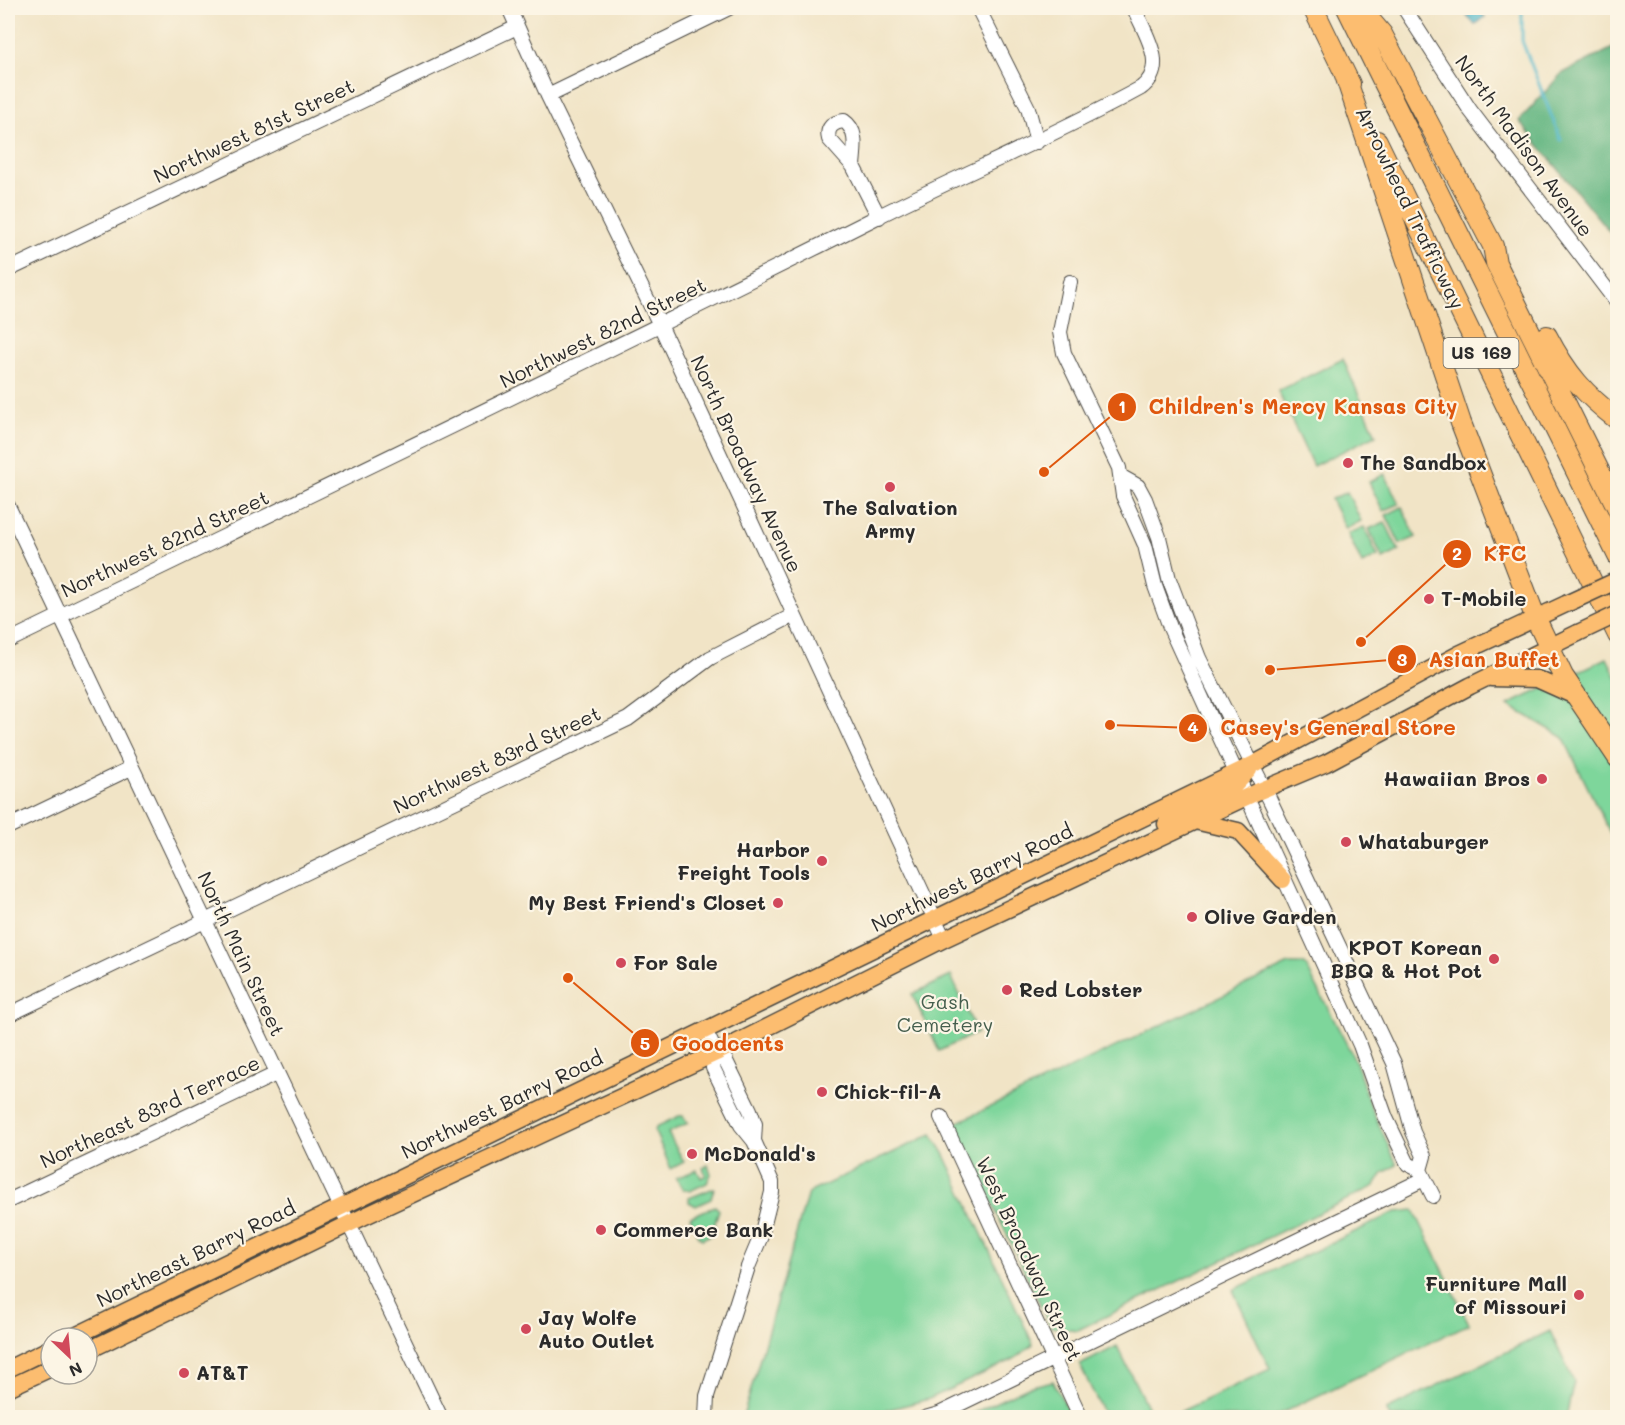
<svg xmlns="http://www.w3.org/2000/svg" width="1625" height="1425" font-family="Mali,sans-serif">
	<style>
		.green { fill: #7ed69b; stroke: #548063; stroke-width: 1.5 }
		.forest { fill: #66b783; stroke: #487157; stroke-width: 1.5 }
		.water { fill: #4db7ca; stroke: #3c717a; stroke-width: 1.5 }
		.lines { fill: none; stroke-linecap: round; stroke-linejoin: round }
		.stream { stroke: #4db7ca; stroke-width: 3 }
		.minor-casing { stroke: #494742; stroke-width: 16 }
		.major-casing { stroke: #494742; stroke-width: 19 }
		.highway-casing { stroke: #494742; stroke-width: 22 }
		.minor { stroke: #fff; stroke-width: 14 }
		.major { stroke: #fcbd6f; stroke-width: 16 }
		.highway { stroke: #fcbd6f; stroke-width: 20 }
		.major-bridge-casing { stroke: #494742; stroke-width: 19; stroke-linecap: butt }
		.major-bridge { stroke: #fcbd6f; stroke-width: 16 }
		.poi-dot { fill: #d1495b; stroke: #fcf5e5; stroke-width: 2 }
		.labels { text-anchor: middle; stroke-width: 4.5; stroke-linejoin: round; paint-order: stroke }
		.shield { fill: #fcf5e5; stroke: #6a6863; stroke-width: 1.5 }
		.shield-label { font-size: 18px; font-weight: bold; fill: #2b2b2b }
		.street-label { font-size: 20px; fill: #2b2b2b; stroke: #fcf5e5 }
		.poi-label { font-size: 20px; font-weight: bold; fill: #2b2b2b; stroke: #fcf5e5; text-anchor: start }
		.park-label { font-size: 20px; fill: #445e4d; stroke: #fcf5e5 }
		.leader { fill: none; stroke: #df570e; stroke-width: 2 }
		.callout-dot { fill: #df570e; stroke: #fcf5e5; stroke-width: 2 }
		.mark-label { font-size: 18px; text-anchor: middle; font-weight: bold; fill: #fff }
		.callout-label { font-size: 21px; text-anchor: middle; font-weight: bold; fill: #df570e; stroke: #fcf5e5; stroke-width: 4.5; stroke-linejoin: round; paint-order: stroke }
	</style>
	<rect width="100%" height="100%" fill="#fcf5e5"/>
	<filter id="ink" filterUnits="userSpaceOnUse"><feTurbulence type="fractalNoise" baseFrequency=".0167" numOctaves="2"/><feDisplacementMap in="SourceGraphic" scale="12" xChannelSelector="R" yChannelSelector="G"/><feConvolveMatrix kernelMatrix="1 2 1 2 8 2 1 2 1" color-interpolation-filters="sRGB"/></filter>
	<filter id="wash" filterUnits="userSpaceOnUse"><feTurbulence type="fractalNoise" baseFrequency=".008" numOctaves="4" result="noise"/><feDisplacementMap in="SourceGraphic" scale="24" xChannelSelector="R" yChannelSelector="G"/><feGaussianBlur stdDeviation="1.35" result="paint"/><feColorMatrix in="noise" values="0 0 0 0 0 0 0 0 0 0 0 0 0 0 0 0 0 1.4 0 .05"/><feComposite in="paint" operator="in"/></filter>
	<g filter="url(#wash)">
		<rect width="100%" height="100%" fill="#f1e4c6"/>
		<!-- green -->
		<path class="green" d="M1343,359L1376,435L1313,466L1278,391Z
			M1385,474L1399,504L1383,511L1369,482Z
			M1347,492L1361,521L1346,529L1331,499Z
			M1402,507L1416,537L1400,544L1386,515Z
			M1385,522L1399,551L1383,559L1369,529Z
			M1364,527L1378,556L1362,564L1348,534Z
			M1607,658L1618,680L1617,847L1563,737L1508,705Z
			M1289,964H1305L1356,1062L1368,1100L1397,1165L1383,1173L1375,1186L1078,1330L1051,1327L954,1124Z
			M951,976L977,1033L939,1051L912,994Z
			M679,1116H683L688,1123L668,1133L684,1162L671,1169L655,1132L656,1127Z
			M932,1134L944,1153L1033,1344L1014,1359L929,1399L883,1411L827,1412L803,1418L743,1417L808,1193Z
			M708,1165L711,1174L707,1183L690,1191L683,1189L676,1178L697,1170L701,1178L706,1175L703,1168Z
			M714,1188L711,1199L696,1206L689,1202V1198Z
			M715,1206L719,1210L711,1235L702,1239L697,1234L690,1217Z
			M1414,1210L1469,1324L1273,1417H1169L1270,1369L1233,1290L1396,1212Z
			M1550,1331L1574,1382L1566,1417H1390L1386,1410Z
			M1117,1346L1152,1417H1105L1080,1365Z
			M1053,1381L1071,1417H965L1028,1387Z"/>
		<!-- forest -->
		<path class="forest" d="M1617,46V241L1519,121L1561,74Z"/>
		<!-- water -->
		<path class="water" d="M1461,8H1478L1485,17L1475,25Z"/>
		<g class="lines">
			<!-- stream -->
			<path class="stream" d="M1522,8V41L1561,140"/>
		</g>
	</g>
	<g filter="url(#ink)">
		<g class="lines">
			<defs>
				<path id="minor" d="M509,8L548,96L661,327L944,939
					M978,8L1028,108L1037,142
					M1404,8L1470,110L1618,304
					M548,96L729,8
					M853,166C854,150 859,131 844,121C833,122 826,128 829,139L853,166L879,217
					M8,270L517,27
					M1070,282L1060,332L1064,353L1119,468L1123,496L1145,545L1155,586L1171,630L1360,1045L1386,1118L1408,1164L1420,1170L1433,1196
					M1122,477L1138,486L1145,499L1159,537L1169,579L1199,658L1270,800L1394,1063L1413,1132L1424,1156L1420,1170
					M8,506L441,1418
					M8,641C297,501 587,363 873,219C962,174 1054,136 1141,88C1169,67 1145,34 1134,8
					M8,827L131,768
					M8,1015L628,719L710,658L794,615
					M705,1030L716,1053L725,1059L750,1110L755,1124L754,1141
					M941,1117L1081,1418
					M8,1201L276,1074
					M706,1418L707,1396L748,1267L761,1236L772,1192V1182L754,1141L741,1125L713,1068L716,1053
					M925,1418L939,1414L1424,1179"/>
				<path id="major" d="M1491,678L1537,679L1577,697
					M1195,821L1238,831L1283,880
					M1166,824L1234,786L1249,770
					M71,1338L1252,765L1459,654L1566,604
					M87,1351L365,1216L716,1053L944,939L1257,792L1326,763L1470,686L1578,633
					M8,1369L51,1348
					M8,1388L51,1368"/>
				<path id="highway" d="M1313,8L1350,84
					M1347,8L1618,556
					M1360,8L1382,34L1493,246L1496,263L1618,509
					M1344,72L1461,423L1536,619L1563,676L1618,758
					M1377,141L1618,635
					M1547,336C1566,373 1585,395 1618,420"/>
			</defs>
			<!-- minor casing -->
			<use href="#minor" class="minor-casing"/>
			<!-- major casing -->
			<use href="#major" class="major-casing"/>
			<!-- highway casing -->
			<use href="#highway" class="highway-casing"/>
			<!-- minor -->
			<use href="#minor" class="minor"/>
			<!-- major -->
			<use href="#major" class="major"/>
			<!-- highway -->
			<use href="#highway" class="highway"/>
			<defs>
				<path id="major-bridge" d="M1566,604L1618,580
					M1578,633L1618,614"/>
			</defs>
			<!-- major-bridge casing -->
			<use href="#major-bridge" class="major-bridge-casing"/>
			<!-- major-bridge -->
			<use href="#major-bridge" class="major-bridge"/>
		</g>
	</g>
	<!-- markers -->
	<g class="poi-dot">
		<circle cx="1348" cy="463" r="6"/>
		<circle cx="890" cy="487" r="6"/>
		<circle cx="1429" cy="599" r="6"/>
		<circle cx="1542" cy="779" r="6"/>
		<circle cx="1346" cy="842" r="6"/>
		<circle cx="822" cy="861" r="6"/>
		<circle cx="778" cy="903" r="6"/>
		<circle cx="1192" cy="917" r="6"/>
		<circle cx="1494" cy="959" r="6"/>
		<circle cx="621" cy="963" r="6"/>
		<circle cx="1007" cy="990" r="6"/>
		<circle cx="822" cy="1092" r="6"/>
		<circle cx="692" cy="1154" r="6"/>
		<circle cx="601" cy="1230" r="6"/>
		<circle cx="1579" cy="1295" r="6"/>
		<circle cx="526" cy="1329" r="6"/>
		<circle cx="184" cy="1373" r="6"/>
	</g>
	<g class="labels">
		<!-- shield labels -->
		<rect class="shield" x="1443.5" y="338" width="75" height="30" rx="4.5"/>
		<g class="shield-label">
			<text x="1481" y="359">US 169</text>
		</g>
		<!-- street labels -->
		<g class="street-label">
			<text transform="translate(254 131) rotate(-25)" y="7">Northwest 81st Street</text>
			<text transform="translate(1524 146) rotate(54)" y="7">North Madison Avenue</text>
			<text transform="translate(1410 208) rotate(64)" y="7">Arrowhead Trafficway</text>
			<text transform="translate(603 333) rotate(-26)" y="7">Northwest 82nd Street</text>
			<text transform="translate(746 464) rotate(65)" y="7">North Broadway Avenue</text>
			<text transform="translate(165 544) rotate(-25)" y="7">Northwest 82nd Street</text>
			<text transform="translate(497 760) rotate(-25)" y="7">Northwest 83rd Street</text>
			<text transform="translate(972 878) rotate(-26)" y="7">Northwest Barry Road</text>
			<text transform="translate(241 954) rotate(65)" y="7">North Main Street</text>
			<text transform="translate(502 1105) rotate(-26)" y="7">Northwest Barry Road</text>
			<text transform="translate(150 1112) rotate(-25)" y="7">Northeast 83rd Terrace</text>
			<text transform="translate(196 1254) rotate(-26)" y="7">Northeast Barry Road</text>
			<text transform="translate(1029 1259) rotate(65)" y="7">West Broadway Street</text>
		</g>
		<!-- poi labels -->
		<g class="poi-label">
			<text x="1360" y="470">The Sandbox</text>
			<text x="890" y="515" text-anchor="middle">The Salvation<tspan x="890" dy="23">Army</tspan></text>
			<text x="1441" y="606">T-Mobile</text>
			<text x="1530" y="786" text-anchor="end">Hawaiian Bros</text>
			<text x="1358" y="849">Whataburger</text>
			<text x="810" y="857" text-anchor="end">Harbor<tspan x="810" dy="23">Freight Tools</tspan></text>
			<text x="766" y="910" text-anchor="end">My Best Friend's Closet</text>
			<text x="1204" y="924">Olive Garden</text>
			<text x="1482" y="955" text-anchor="end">KPOT Korean<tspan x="1482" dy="23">BBQ &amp; Hot Pot</tspan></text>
			<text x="633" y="970">For Sale</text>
			<text x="1019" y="997">Red Lobster</text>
			<text x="834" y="1099">Chick-fil-A</text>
			<text x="704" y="1161">McDonald's</text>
			<text x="613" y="1237">Commerce Bank</text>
			<text x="1567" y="1291" text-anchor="end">Furniture Mall<tspan x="1567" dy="23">of Missouri</tspan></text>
			<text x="538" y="1325">Jay Wolfe<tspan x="538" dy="23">Auto Outlet</tspan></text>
			<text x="196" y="1380">AT&amp;T</text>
		</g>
		<!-- park labels -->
		<g class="park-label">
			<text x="945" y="1009">Gash<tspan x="945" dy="23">Cemetery</tspan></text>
		</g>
	</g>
	<!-- callouts -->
	<path class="leader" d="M1044 472L1122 407M1361 642L1457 554M1270 670L1402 659M1110 725L1193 728M568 978L645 1043"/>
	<g class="callout-dot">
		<circle cx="1044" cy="472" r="6"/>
		<circle cx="1361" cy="642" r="6"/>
		<circle cx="1270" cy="670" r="6"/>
		<circle cx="1110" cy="725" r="6"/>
		<circle cx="568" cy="978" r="6"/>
		<circle cx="1122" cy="407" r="15"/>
		<circle cx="1457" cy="554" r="15"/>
		<circle cx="1402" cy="659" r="15"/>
		<circle cx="1193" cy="728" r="15"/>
		<circle cx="645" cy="1043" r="15"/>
	</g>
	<g class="mark-label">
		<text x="1122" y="413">1</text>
		<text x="1457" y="560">2</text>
		<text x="1402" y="666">3</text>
		<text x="1193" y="734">4</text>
		<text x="645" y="1050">5</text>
	</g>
	<g class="callout-label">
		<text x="1303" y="414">Children's Mercy Kansas City</text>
		<text x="1505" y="561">KFC</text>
		<text x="1494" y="667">Asian Buffet</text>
		<text x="1338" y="735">Casey's General Store</text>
		<text x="728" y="1051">Goodcents</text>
	</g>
	<!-- margin -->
	<rect width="1625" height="1425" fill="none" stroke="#fcf5e5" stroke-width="30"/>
	<!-- north arrow -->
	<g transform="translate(69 1356) rotate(154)"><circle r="28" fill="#fcf5e5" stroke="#a8a49b" stroke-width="1.5"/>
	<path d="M0-4.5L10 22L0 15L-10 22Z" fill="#d1495b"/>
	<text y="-9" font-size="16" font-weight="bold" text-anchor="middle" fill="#2b2b2b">N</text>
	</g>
</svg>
